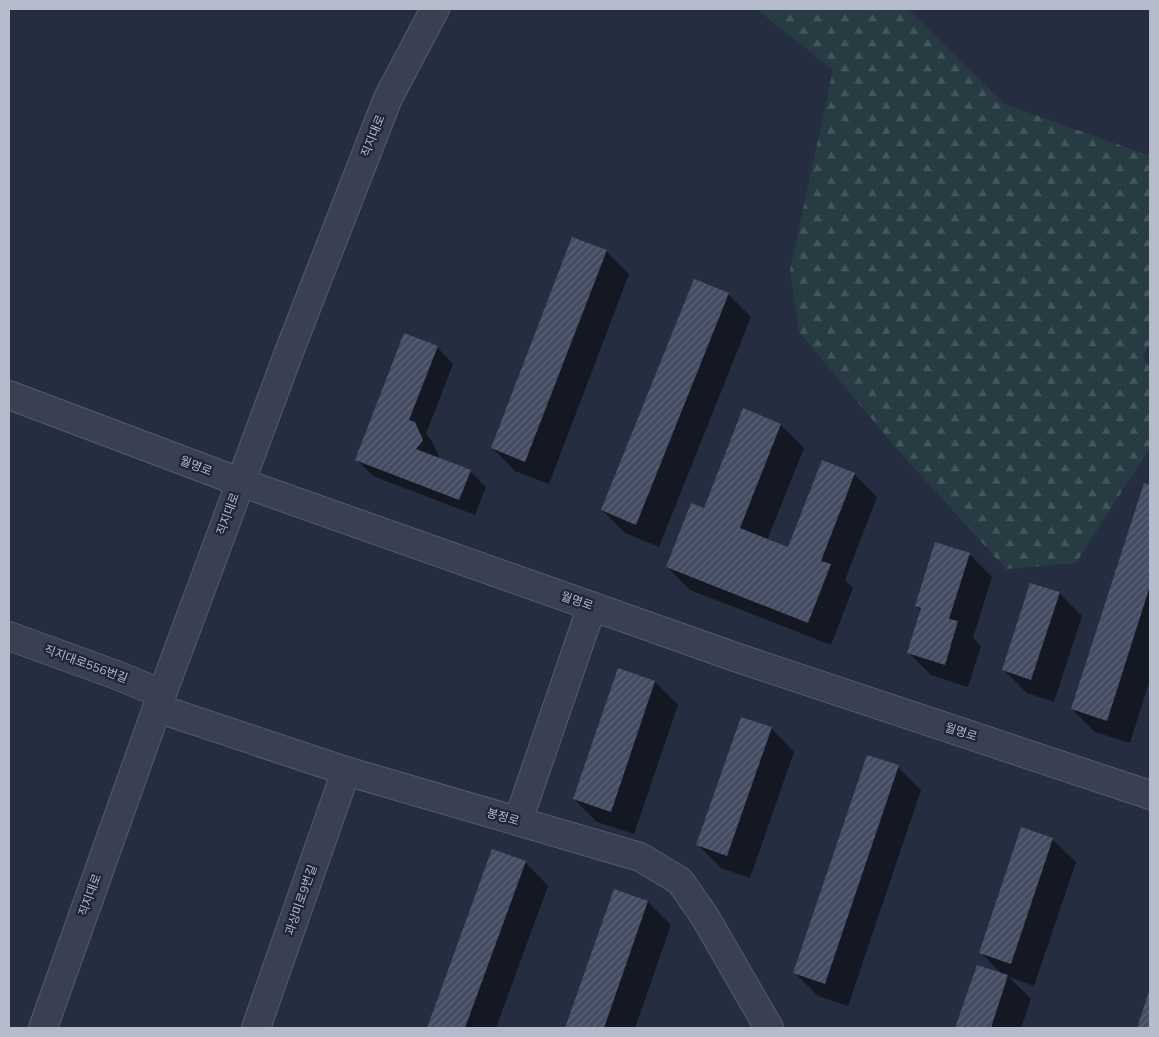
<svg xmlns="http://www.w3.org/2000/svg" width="1159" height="1037" font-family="Mulish,'Noto Sans KR',sans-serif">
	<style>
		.forest { fill: url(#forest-firs) }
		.shadow { fill: #0007 }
		.building { fill: url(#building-hatch) }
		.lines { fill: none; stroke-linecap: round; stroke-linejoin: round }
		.minor-casing { stroke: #545b6b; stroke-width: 30 }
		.minor { stroke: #394051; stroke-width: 28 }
		.labels { text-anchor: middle; stroke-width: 4.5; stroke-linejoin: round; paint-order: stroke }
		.street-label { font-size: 12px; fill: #b6bbcb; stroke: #1e2536 }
	</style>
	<defs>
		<pattern id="forest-firs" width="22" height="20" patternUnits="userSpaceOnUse" patternTransform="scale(1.25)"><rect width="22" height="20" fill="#273b42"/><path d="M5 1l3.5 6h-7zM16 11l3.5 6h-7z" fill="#44555c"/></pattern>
		<pattern id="building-hatch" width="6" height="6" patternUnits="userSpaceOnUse" patternTransform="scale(1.25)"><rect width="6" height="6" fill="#444c63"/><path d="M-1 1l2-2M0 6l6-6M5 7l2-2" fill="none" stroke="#5d6478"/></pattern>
	</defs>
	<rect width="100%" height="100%" fill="#252d41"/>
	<!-- forest -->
	<path class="forest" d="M756,9H908L1004,104L1148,155L1150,151V344L1143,357L1150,368V451L1147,452L1076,563L1006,569L897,449L799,332L790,270L833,70Z"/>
	<!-- shadow -->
	<path class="shadow" d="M606,251L629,274L549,484L515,471L492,448Z
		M728,294L751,317L659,547L625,533L602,510Z
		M437,347L453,364L426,434L431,440L439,456L437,459L470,471L486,487L475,515L373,476L357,460Z
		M781,425L804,448L767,540L789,548L854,474L877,497L845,580L853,588L831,645L690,590L667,567L704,510Z
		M1145,484L1150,486V679L1130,743L1095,732L1072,709Z
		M969,554L992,577L973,638L981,646L968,687L931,675L908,652L921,611L916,606Z
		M1059,593L1082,616L1054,702L1027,693L1004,670Z
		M619,670L655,682L678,705L634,834L597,822L574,799Z
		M771,728L794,752L750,878L721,868L698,845Z
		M898,767L921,790L848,1006L818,996L795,973Z
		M1052,839L1076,862L1034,986L1009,977L1031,999L1021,1028H957L978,966L1003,975L981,953Z
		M493,850L525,862L548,886L496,1028H428Z
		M614,891L648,902L671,925L635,1028H566Z"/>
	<!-- building -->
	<path class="building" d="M572,237L607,250L525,462L491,448Z
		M694,279L729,293L636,525L601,510Z
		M404,333L438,346L409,420L415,422L423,440L416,449L471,470L459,500L355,460Z
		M743,408L781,424L740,528L788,547L822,460L855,473L821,561L831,564L808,623L666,567L691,503L704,508Z
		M1144,483L1150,485V586L1107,721L1071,709Z
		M935,542L970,553L949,619L958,621L945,665L907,653L921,608L915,606Z
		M1030,583L1060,592L1031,680L1002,670Z
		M618,668L655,681L611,812L573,799Z
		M741,717L772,727L727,856L696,845Z
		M867,755L899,765L825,984L793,973Z
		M1021,827L1053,838L1011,964L979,953Z
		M492,849L526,861L465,1028H427Z
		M614,889L648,901L604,1028H565Z
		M977,965L1008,975L991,1028H955Z
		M1150,988V1028H1137Z"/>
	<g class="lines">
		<defs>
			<path id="minor" d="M9,395L240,482L738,658L1150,795
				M9,636L119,676L162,694
				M157,708L346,771L640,857L680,881L705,917L769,1028
				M518,821L592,606
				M43,1028L162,694L289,352L388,98L435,9
				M256,1028L346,771"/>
		</defs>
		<!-- minor casing -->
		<use href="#minor" class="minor-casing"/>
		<!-- minor -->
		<use href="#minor" class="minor"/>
	</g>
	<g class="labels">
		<!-- street labels -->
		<g class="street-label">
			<text transform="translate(373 136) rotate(-68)" y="4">직지대로</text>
			<text transform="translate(196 466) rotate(21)" y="4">월명로</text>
			<text transform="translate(228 514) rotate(-70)" y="4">직지대로</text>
			<text transform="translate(577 601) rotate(19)" y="4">월명로</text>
			<text transform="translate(86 664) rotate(20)" y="4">직지대로556번길</text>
			<text transform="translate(961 732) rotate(18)" y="4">월명로</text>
			<text transform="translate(503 817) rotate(16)" y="4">봉정로</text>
			<text transform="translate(90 895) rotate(-70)" y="4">직지대로</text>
			<text transform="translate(301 900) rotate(-71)" y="4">과상미로9번길</text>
		</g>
	</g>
	<!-- border -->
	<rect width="1159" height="1037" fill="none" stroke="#b6bbcb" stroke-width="20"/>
</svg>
